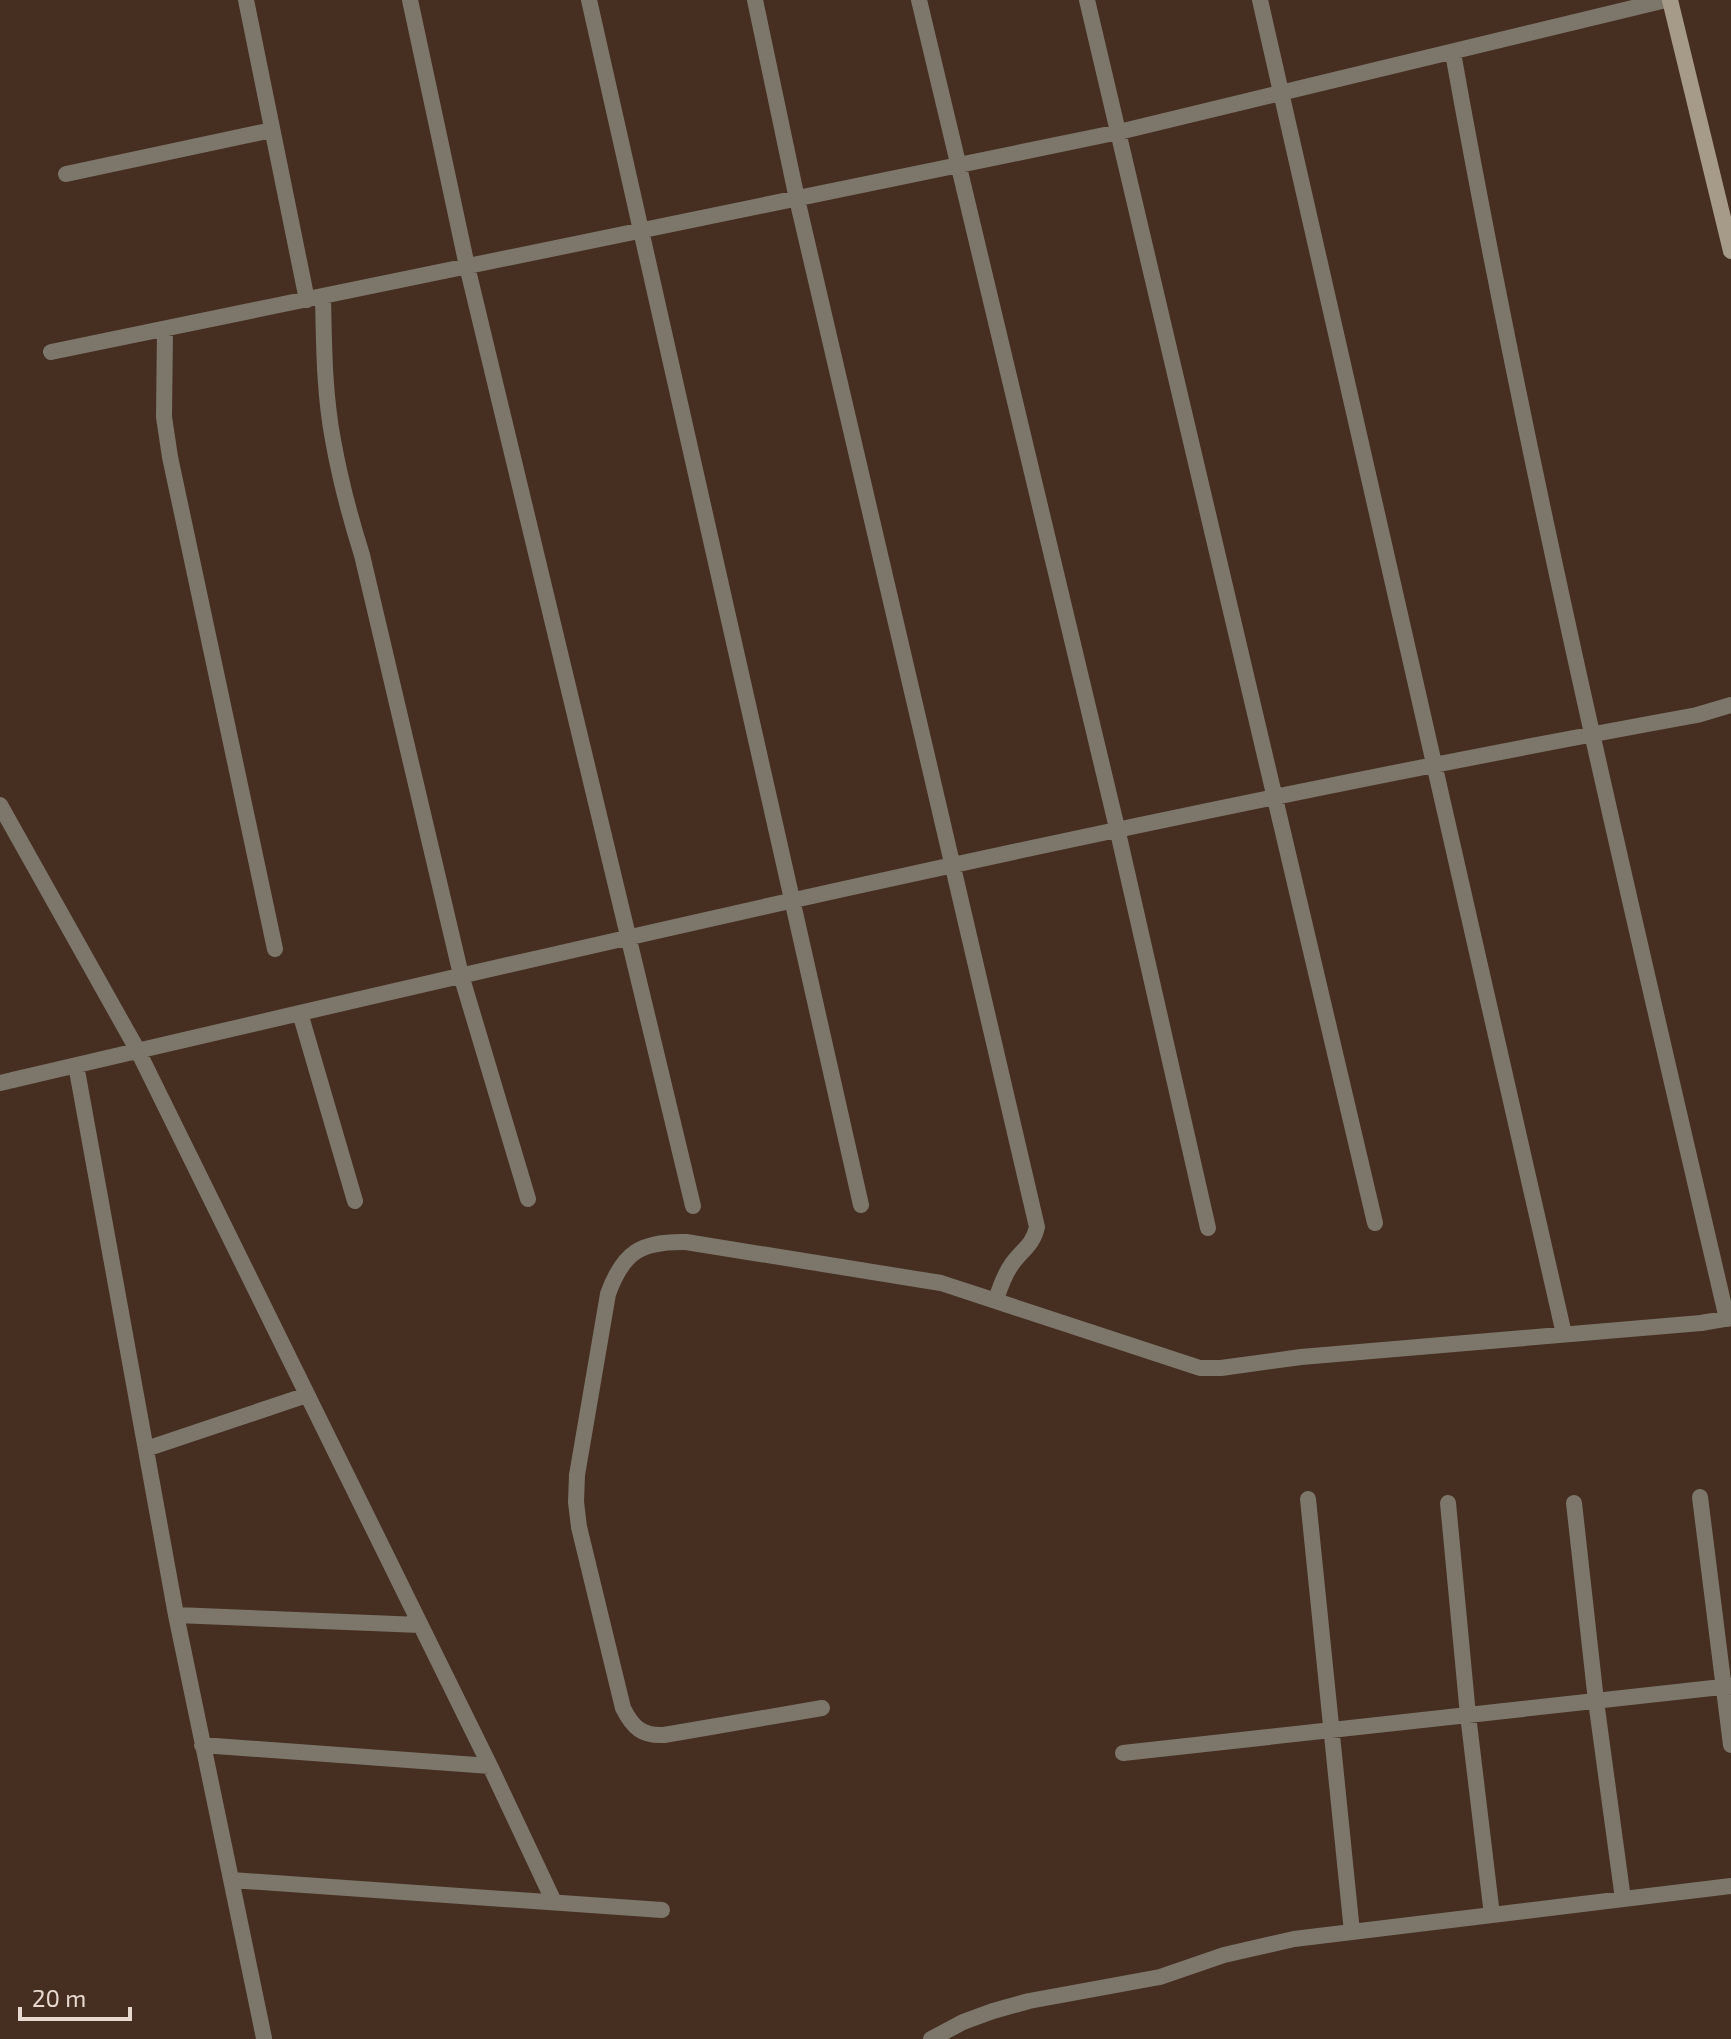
<svg xmlns="http://www.w3.org/2000/svg" width="1731" height="2039" font-family="'Exo 2',sans-serif">
	<style>
		.lines { fill: none; stroke-linecap: round; stroke-linejoin: round }
		.street { stroke: #7d766b; stroke-width: 16 }
		.secondary { stroke: #a69a89; stroke-width: 16 }
	</style>
	<rect width="100%" height="100%" fill="#462f21"/>
	<g class="lines">
		<!-- street -->
		<path class="street" d="M246,0L307,300
			M410,0L467,266L693,1206
			M589,0L861,1205
			M755,0L797,199L1037,1227C1033,1245 1022,1250 1012,1264C1004,1275 1000,1287 996,1300
			M919,0L1117,828L1208,1228
			M1087,0L1375,1223
			M1260,0L1564,1334
			M1453,53C1529,478 1629,898 1727,1319
			M66,174L272,130
			M323,296C324,344 324,392 333,440C340,479 350,517 362,555L461,975L528,1199
			M165,329L164,417L170,457L275,949
			M51,352L1119,132L1666,0
			M0,805L138,1051L490,1766L554,1902
			M300,1013L355,1201
			M76,1065L176,1615L264,2038
			M0,1083C564,951 1127,819 1697,715L1731,705
			M146,1449L307,1395
			M1700,1497L1731,1745
			M1308,1499L1352,1932
			M1448,1503L1468,1715L1492,1915
			M1574,1503L1596,1701L1623,1899
			M176,1615L420,1625
			M822,1708L664,1735C642,1736 633,1728 623,1708L579,1527L576,1502L577,1475L608,1294C623,1252 641,1241 686,1242L941,1283L1200,1368H1221L1301,1357L1701,1323L1731,1318
			M202,1745L490,1766
			M1123,1753L1731,1686
			M232,1880L662,1910
			M931,2039L963,2022L993,2011L1029,2001L1160,1977L1224,1955L1294,1939L1731,1886"/>
		<!-- secondary -->
		<path class="secondary" d="M1670,0L1731,251"/>
	</g>
	<!-- scale -->
	<path d="M20 2007v12h110v-12" fill="none" stroke="#e8d9d0" stroke-width="4"/>
	<text x="32" y="2007" font-size="24" fill="#e8d9d0" stroke="#462f21" stroke-width="6" paint-order="stroke">20 m</text>
</svg>
